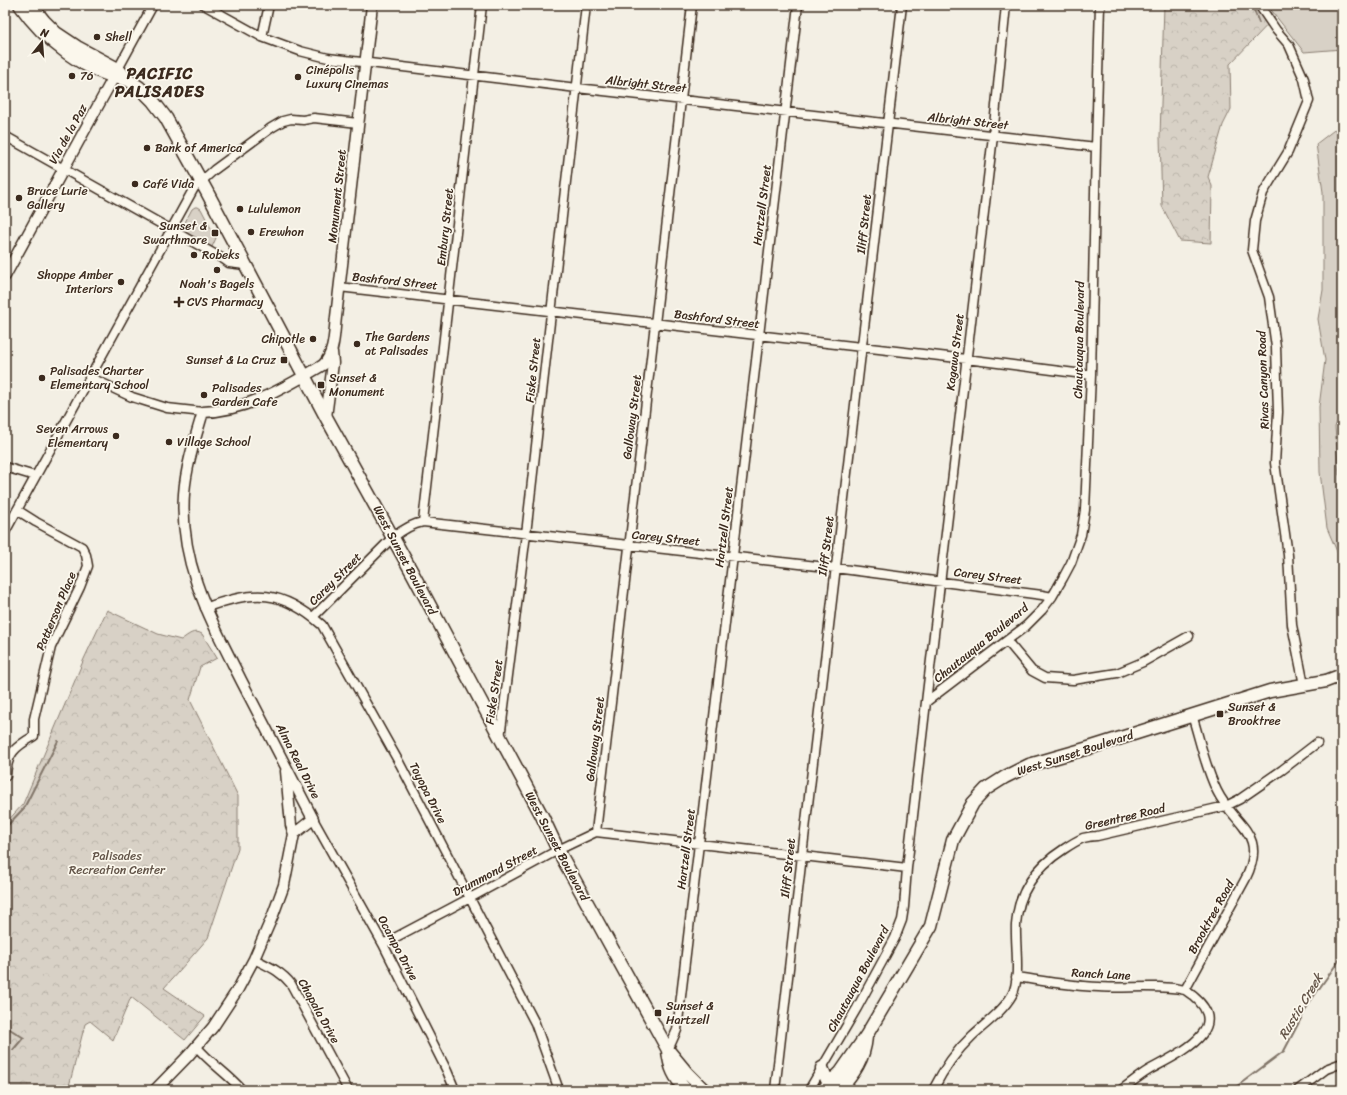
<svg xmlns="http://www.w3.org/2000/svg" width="1347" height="1095" font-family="Sriracha,sans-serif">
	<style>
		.green { fill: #d8d1c6; stroke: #8a7e72 }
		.forest { fill: url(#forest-crowns); stroke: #8a7e72 }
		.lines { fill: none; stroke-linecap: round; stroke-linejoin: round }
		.stream { stroke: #817468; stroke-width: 2 }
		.minor-casing { stroke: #3b2a1e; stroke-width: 11 }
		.tertiary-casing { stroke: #3b2a1e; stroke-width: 13 }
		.secondary-casing { stroke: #3b2a1e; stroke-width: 15 }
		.minor { stroke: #fbf7ec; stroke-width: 8 }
		.tertiary { stroke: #fbf7ec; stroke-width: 10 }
		.secondary { stroke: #fbf7ec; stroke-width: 12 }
		.poi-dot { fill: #3b2a1e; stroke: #fbf7ec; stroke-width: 1.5 }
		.labels { text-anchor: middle; stroke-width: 3.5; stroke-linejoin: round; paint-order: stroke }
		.poi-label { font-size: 12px; fill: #3b2a1e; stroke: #fbf7ec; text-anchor: start }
		.street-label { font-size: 12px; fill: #3b2a1e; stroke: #fbf7ec }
		.park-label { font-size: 12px; fill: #625448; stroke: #fbf7ec }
		.water-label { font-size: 13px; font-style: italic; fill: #645549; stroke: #fbf7ec }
		.district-label { font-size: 16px; font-weight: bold; letter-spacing: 1px; fill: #3b2a1e; stroke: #fbf7ec }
	</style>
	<defs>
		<pattern id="forest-crowns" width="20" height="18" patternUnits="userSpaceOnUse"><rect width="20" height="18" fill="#d8d1c6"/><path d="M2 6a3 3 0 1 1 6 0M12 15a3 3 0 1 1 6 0" fill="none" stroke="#bab4aa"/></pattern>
	</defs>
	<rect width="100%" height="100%" fill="#f3efe4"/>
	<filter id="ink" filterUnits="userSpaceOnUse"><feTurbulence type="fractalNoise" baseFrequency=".025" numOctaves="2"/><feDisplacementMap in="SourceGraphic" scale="8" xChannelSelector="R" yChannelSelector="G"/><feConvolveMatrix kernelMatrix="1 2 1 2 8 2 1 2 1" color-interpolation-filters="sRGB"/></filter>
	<g filter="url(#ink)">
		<!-- green -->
		<path class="green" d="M1267,5H1342V49L1304,52Z
			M1342,124V411L1335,427L1339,475L1342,478V554H1338L1327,528L1320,472L1319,407L1325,360L1318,319L1323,290V192L1316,144Z
			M195,207H198L201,209L216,238L212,247L181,230L192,209Z"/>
		<!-- forest -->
		<path class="forest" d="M1164,5H1267L1276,16L1230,64L1231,109L1223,125L1208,177L1212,186L1211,243L1180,241L1162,206L1160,137Z
			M107,610L158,634L181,640C188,635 194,629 202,634L217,658L200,667L190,700L238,796V848L208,938L164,988L205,1016L185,1040L131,997L113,1040L90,1021L85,1024L68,1090H5V824L23,804L84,659Z"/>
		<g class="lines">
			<!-- stream -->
			<path class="stream" d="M1252,5L1259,23
				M5,828L24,808L58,741
				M5,1026L24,1038
				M13,1050L23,1038
				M1232,1090L1284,1051L1309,1003L1342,956"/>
			<defs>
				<path id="minor" d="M204,5L262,37L300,51L328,58L577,88L1096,147
					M1259,5L1276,30L1289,45L1304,79L1309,101L1288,152L1263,193L1255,221L1252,250L1269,297L1276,347L1278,412L1275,463L1288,555L1292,625L1304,685
					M262,37L269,5
					M118,69L153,5
					M5,136L225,260L229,263L245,265
					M339,287L966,359L1091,375
					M89,377L132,397L167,408L203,412
					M5,467L35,476
					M423,522L482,5
					M5,532L194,188L214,170L271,128L283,121L291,119L303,120L314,118L358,123
					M205,608C254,589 282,590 322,625L400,764L535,1023L559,1090
					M313,617L392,538C401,531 411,524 423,522L835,568L1042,595L1052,597
					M1007,641L1032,671L1045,678L1073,680L1117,673L1143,662L1189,636
					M926,702L993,136L1006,5
					M500,738L526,534L586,5
					M6,776C7,753 15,747 34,736V719L51,647L80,587L88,566L86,555L82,547L36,522L17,510
					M313,819L383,944L447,1071L455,1090
					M596,832L692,5
					M383,944L470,898L558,850L596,832L907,868
					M254,959C268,966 281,971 291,984L348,1090
					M1016,977C1044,981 1071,986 1099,987C1126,989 1158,984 1185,990
					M196,1046C210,1063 228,1074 242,1090
					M668,1050L677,1030L798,5
					M775,1090L803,847L902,5
					M809,1090L857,1008L895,938L902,920L904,907L907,868L926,702L1026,626L1042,610L1052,597L1063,578L1071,563L1081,535L1085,510L1091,375L1096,147L1100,5
					M933,1090C943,1070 956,1051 972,1036C986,1023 1003,1011 1012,995C1021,979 1015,944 1016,925C1018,891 1036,867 1064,849C1070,845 1076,841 1083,838C1087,837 1093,836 1097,836L1226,806L1240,799L1282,770L1317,743
					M1121,1090C1131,1083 1139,1076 1149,1070C1182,1052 1240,1026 1185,990L1246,878C1268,832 1234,826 1217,791C1205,767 1200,740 1192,715
					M1298,1090L1326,1069L1342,1063"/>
				<path id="tertiary" d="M5,276L117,71
					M326,417L333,363L332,352
					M286,771L291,825L294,834
					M155,1090L188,1056L213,1027L238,989L254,959L273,915L284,885L294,834L313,819C289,773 265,726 241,680C211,620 179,564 184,494C186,466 195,439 203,412C247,411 286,387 323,365C335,353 334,333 336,317L372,5"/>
				<path id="secondary" d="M20,5C45,41 85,72 128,80
					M31,5L44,21L56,33L77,47L118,69L128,80L139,87L153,101L166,118L207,192L326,417L413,574L542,816L558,850L668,1050L687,1073L704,1090
					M668,1051C670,1068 674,1077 686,1090
					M822,1068L827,1080H832L837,1076
					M823,1090L841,1072L866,1036L931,926L953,840L973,803L986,789L1005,777L1029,765L1092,747L1270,691L1326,681L1342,675
					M839,1090C854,1074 864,1059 866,1037"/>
			</defs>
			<!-- minor casing -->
			<use href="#minor" class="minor-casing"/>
			<!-- tertiary casing -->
			<use href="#tertiary" class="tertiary-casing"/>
			<!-- secondary casing -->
			<use href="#secondary" class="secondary-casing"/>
			<!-- minor -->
			<use href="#minor" class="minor"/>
			<!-- tertiary -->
			<use href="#tertiary" class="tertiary"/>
			<!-- secondary -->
			<use href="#secondary" class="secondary"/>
		</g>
	</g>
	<!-- markers -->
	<g class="poi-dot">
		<circle cx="97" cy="37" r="4"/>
		<circle cx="72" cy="76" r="4"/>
		<circle cx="298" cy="77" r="4"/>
		<circle cx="147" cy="148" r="4"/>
		<circle cx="135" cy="184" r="4"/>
		<circle cx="19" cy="198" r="4"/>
		<circle cx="240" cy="209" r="4"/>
		<circle cx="251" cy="232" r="4"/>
		<rect x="211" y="229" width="8" height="8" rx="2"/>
		<circle cx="194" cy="255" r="4"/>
		<circle cx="217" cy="270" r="4"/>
		<circle cx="121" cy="282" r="4"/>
		<path d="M177 296h4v4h4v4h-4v4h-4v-4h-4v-4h4z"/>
		<circle cx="313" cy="339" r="4"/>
		<circle cx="357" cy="344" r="4"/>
		<rect x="280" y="356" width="8" height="8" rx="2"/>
		<circle cx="42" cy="378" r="4"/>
		<rect x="317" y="381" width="8" height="8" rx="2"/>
		<circle cx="204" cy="395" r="4"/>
		<circle cx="116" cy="436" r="4"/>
		<circle cx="169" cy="442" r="4"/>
		<rect x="1216" y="710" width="8" height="8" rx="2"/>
		<rect x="654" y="1009" width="8" height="8" rx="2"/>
	</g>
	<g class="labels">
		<!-- poi labels -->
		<g class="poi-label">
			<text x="105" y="41">Shell</text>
			<text x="306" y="74">Cinépolis<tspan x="306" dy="14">Luxury Cinemas</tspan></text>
			<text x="80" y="80">76</text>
			<text x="155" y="152">Bank of America</text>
			<text x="143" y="188">Café Vida</text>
			<text x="27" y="195">Bruce Lurie<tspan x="27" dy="14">Gallery</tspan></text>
			<text x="248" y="213">Lululemon</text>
			<text x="207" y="230" text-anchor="end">Sunset &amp;<tspan x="207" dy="14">Swarthmore</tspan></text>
			<text x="259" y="236">Erewhon</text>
			<text x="202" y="259">Robeks</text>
			<text x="113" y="279" text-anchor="end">Shoppe Amber<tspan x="113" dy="14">Interiors</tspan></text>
			<text x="217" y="288" text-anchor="middle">Noah's Bagels</text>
			<text x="187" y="306">CVS Pharmacy</text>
			<text x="365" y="341">The Gardens<tspan x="365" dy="14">at Palisades</tspan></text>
			<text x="305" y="343" text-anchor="end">Chipotle</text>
			<text x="276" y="364" text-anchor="end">Sunset &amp; La Cruz</text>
			<text x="50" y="375">Palisades Charter<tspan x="50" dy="14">Elementary School</tspan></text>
			<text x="329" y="382">Sunset &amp;<tspan x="329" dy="14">Monument</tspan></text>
			<text x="212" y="392">Palisades<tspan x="212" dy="14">Garden Cafe</tspan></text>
			<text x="108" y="433" text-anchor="end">Seven Arrows<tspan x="108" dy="14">Elementary</tspan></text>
			<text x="177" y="446">Village School</text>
			<text x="1228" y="711">Sunset &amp;<tspan x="1228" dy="14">Brooktree</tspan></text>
			<text x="666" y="1010">Sunset &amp;<tspan x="666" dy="14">Hartzell</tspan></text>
		</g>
		<!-- street labels -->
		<g class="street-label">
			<text transform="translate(646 84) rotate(6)" y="4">Albright Street</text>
			<text transform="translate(968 121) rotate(6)" y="4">Albright Street</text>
			<text transform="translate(68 134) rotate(-61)" y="4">Via de la Paz</text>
			<text transform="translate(337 196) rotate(-84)" y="4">Monument Street</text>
			<text transform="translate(762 205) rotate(-83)" y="4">Hartzell Street</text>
			<text transform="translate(864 224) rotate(-84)" y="4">Iliff Street</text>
			<text transform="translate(445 227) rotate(-84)" y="4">Embury Street</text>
			<text transform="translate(395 281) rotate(6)" y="4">Bashford Street</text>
			<text transform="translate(717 319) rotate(7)" y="4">Bashford Street</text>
			<text transform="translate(1079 340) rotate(-89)" y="4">Chautauqua Boulevard</text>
			<text transform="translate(955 352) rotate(-83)" y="4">Kagawa Street</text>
			<text transform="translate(533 370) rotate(-84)" y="4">Fiske Street</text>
			<text transform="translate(1263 380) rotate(-92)" y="4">Rivas Canyon Road</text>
			<text transform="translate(632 417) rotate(-83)" y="4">Galloway Street</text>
			<text transform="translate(724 527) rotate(-83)" y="4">Hartzell Street</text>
			<text transform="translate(666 538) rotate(6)" y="4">Carey Street</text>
			<text transform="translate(826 546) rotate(-83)" y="4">Iliff Street</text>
			<text transform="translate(405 560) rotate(62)" y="4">West Sunset Boulevard</text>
			<text transform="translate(988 576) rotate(7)" y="4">Carey Street</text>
			<text transform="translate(335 579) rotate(-45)" y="4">Carey Street</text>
			<text transform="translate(56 611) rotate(-67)" y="4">Patterson Place</text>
			<text transform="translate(981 643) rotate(-39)" y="4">Chautauqua Boulevard</text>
			<text transform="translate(494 692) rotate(-82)" y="4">Fiske Street</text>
			<text transform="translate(595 739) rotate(-83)" y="4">Galloway Street</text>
			<text transform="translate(1075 753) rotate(-18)" y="4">West Sunset Boulevard</text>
			<text transform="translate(298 761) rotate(63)" y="4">Alma Real Drive</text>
			<text transform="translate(428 793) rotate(63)" y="4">Toyopa Drive</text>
			<text transform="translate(1125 817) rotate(-13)" y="4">Greentree Road</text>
			<text transform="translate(557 846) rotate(62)" y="4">West Sunset Boulevard</text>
			<text transform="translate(686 849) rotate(-83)" y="4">Hartzell Street</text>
			<text transform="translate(788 868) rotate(-84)" y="4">Iliff Street</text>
			<text transform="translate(495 871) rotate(-28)" y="4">Drummond Street</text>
			<text transform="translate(1211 917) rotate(-61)" y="4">Brooktree Road</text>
			<text transform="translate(398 948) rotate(62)" y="4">Ocampo Drive</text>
			<text transform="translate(1101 974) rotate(3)" y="4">Ranch Lane</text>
			<text transform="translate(858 979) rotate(-62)" y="4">Chautauqua Boulevard</text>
			<text transform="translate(319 1011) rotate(61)" y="4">Chapala Drive</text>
		</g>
		<!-- park labels -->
		<g class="park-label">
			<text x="117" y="860">Palisades<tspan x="117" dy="14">Recreation Center</tspan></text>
		</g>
		<!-- water labels -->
		<g class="water-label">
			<text transform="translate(1300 1006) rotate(-59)" y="5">Rustic Creek</text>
		</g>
		<!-- district labels -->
		<g class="district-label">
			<text x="160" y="79">PACIFIC<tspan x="160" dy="18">PALISADES</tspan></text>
		</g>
	</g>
	<!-- margin -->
	<rect width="1347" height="1095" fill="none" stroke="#fbf7ec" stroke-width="20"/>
	<rect x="10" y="10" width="1327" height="1075" fill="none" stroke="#3b2a1e" stroke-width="1.5" filter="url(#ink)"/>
	<!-- north arrow -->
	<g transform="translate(42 42) rotate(17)" stroke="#fbf7ec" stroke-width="3" paint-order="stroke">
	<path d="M0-3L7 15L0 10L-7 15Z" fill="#3b2a1e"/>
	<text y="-6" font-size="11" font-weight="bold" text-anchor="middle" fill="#3b2a1e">N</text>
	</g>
</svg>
